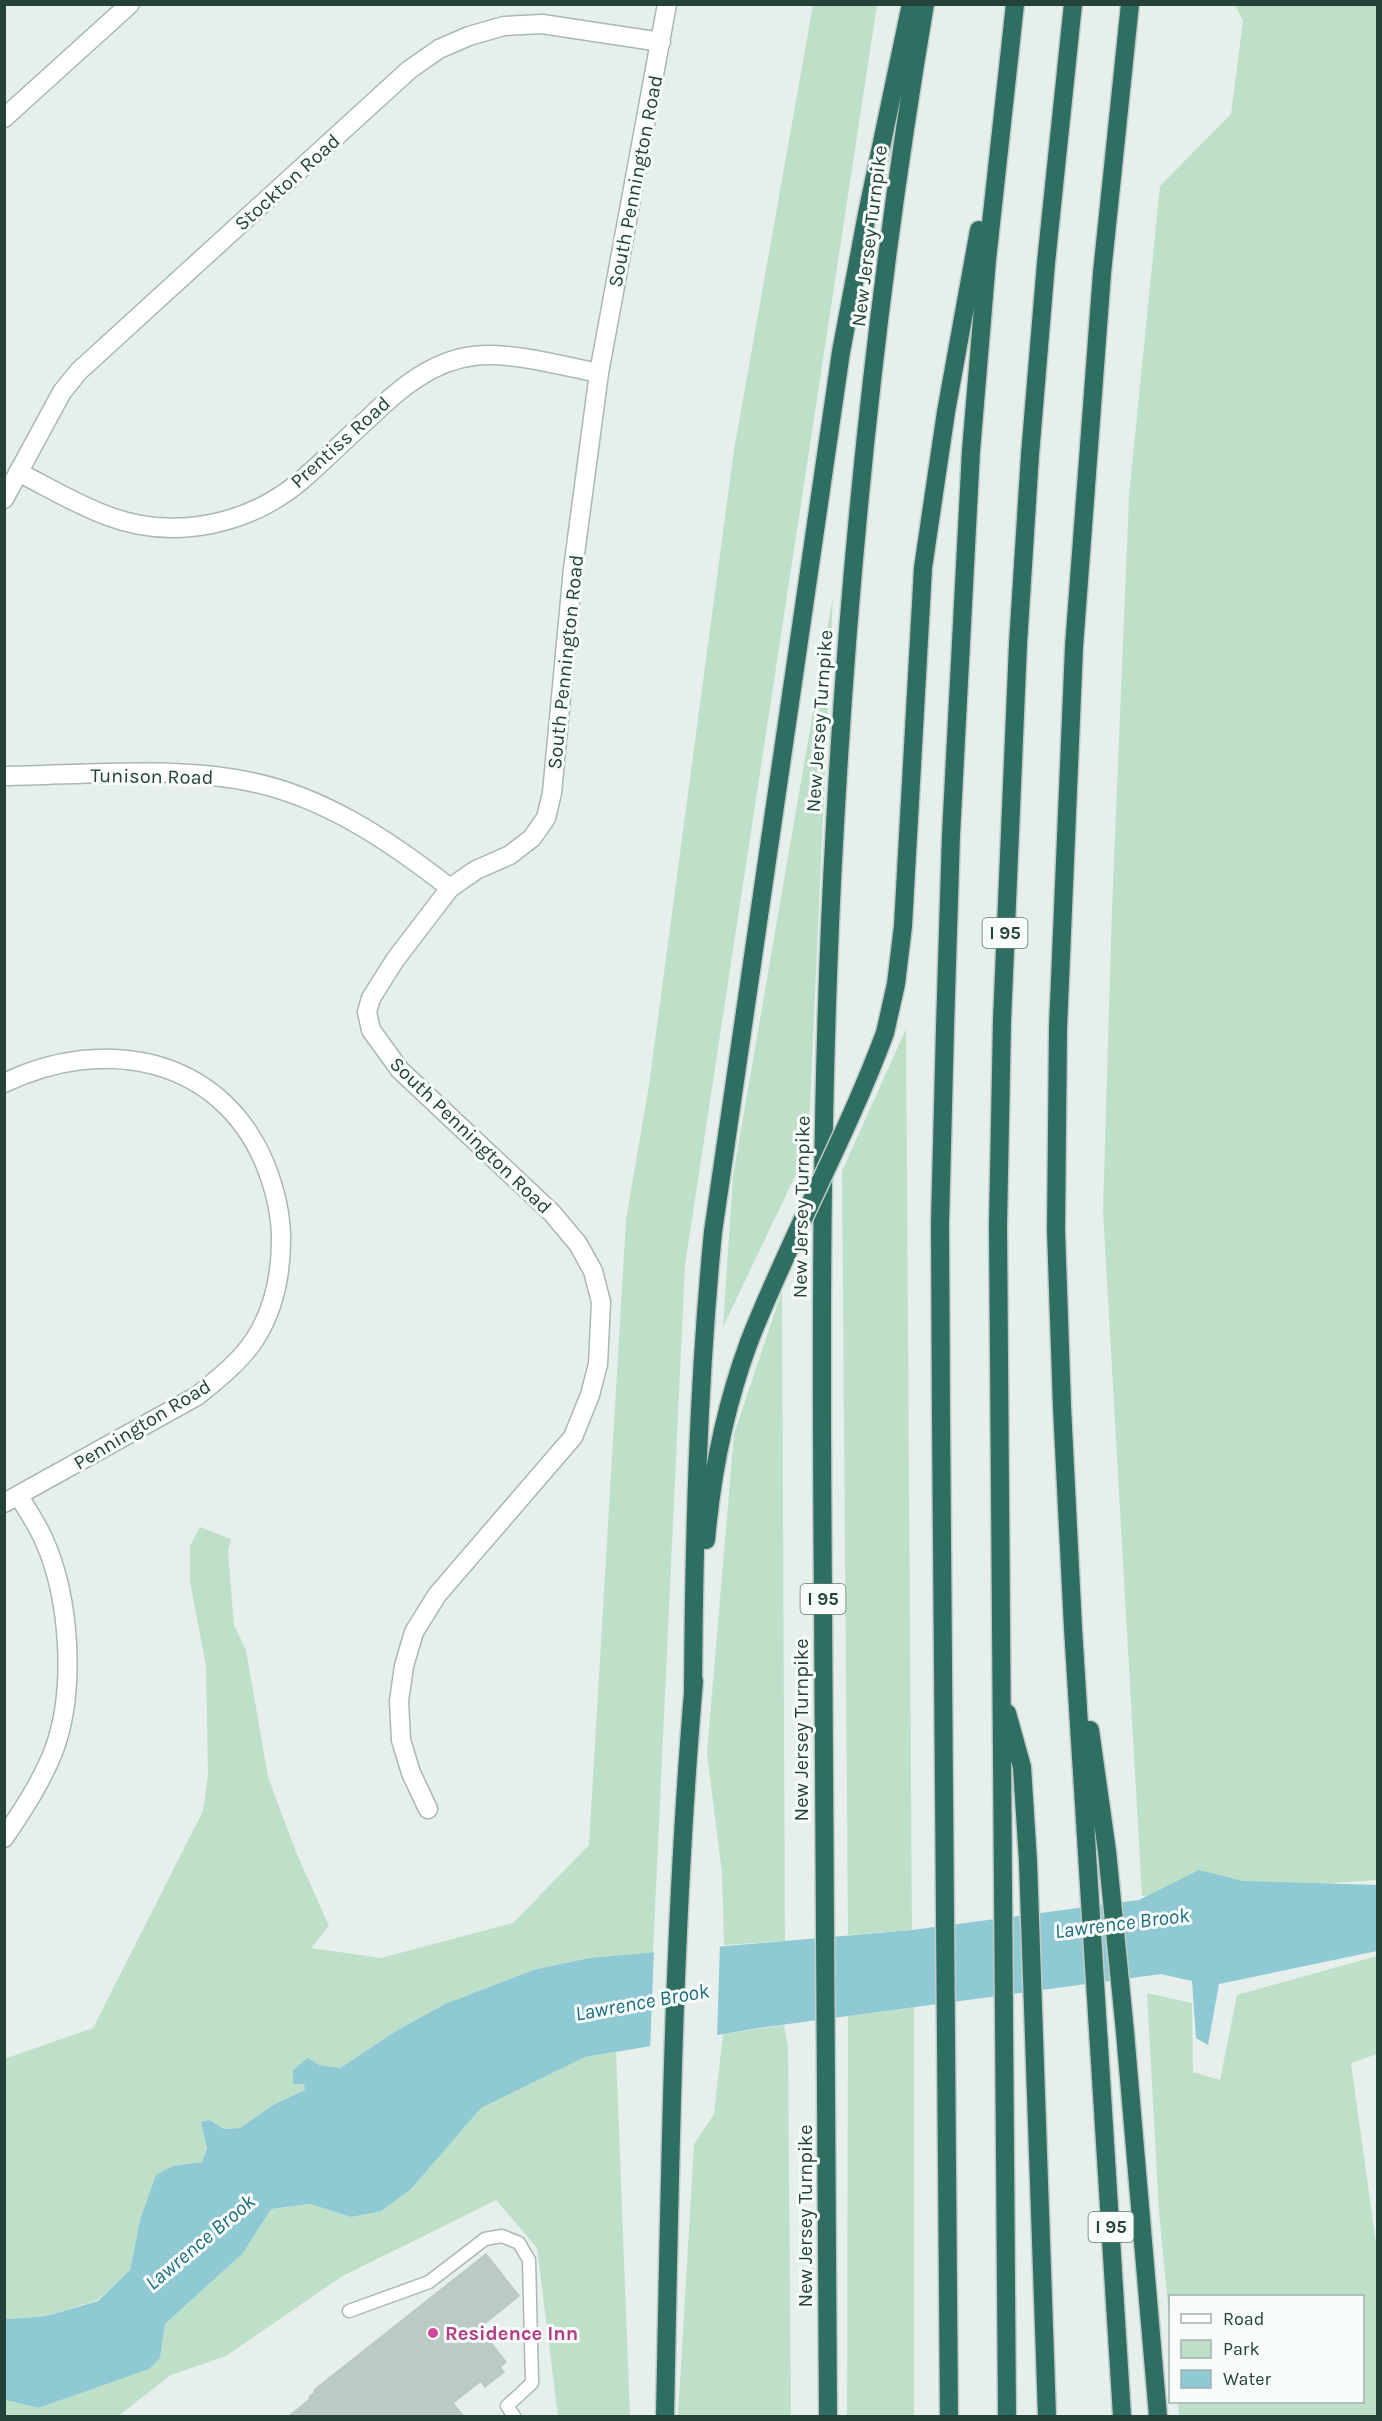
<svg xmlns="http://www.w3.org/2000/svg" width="1382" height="2421" font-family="Karla,sans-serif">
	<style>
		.green { fill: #bfe0c8 }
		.water { fill: #8ec9d4 }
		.pier { fill: #e6efeb }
		.building { fill: #bbcac4; stroke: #b8c9c2; stroke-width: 1.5 }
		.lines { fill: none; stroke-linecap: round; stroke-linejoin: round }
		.service-casing { stroke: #a8b8b2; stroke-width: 15 }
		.minor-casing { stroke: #a8b8b2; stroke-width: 21 }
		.motorway-casing { stroke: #c2cac8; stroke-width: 21 }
		.service { stroke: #fff; stroke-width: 12 }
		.minor { stroke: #fff; stroke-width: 18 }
		.motorway { stroke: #2f6f62; stroke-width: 18 }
		.motorway-bridge-casing { stroke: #c2cac8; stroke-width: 21; stroke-linecap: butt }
		.motorway-bridge { stroke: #2f6f62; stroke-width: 18 }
		.hotel-dot { fill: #d1479c; stroke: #f7fbf9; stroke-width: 2 }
		.labels { text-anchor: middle; stroke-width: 6; stroke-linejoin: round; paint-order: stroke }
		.shield { fill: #f7fbf9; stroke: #637a73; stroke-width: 1.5 }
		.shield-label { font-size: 18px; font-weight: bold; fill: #24423a }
		.street-label { font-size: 20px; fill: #24423a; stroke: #f7fbf9 }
		.hotel-label { font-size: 20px; font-weight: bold; fill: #b23c85; stroke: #f7fbf9; text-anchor: start }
		.water-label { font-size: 21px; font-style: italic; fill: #1c6f80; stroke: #f7fbf9 }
	</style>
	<rect width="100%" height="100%" fill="#e6efeb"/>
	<!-- green -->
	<path class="green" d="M813,5H877L685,1265L653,1953L589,1958L533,1970L445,2004L396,2031L340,2068L319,2065L304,2084L306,2090L273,2105L240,2128L224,2129L210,2120L201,2122L207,2149L202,2162L173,2166L140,2220L130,2270L98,2300L47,2316L8,2319L5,2317L4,2059L93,2028L203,1811L208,1775L206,1666L190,1582V1546L200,1527L231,1539L228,1552L234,1625L246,1650L268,1777L296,1852L329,1926L311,1948L381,1958L513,1923L589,1845L626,1220L649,1085L734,450Z
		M1235,5H1377V1880L1142,1896L1103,1211L1112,909L1129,496L1160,186L1231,114L1243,21Z
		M833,596L808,1149L723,1327L733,1176Z
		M906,1029L912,1930L848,1935L842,1171Z
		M782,1291L785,1941L724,1945L722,1873L707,1753L734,1434Z
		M1377,1956V2054L1351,2063L1377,2251V2416H1179L1178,2402H1362V2296H1170V2326L1159,2212L1147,1993L1192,2003L1193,2072L1220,2080L1237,1995Z
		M914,2007V2416H847L848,2016Z
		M784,2025L788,2047L791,2416H678L694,2144L714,2114L723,2034Z
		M616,2052L630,2416H558L537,2248L496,2200L341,2277L226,2356L171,2375L118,2416H5L4,2400L38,2408L160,2358L165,2324L243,2253L271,2209L310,2204L351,2217L411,2189L481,2108L585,2057Z"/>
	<!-- water -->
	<path class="water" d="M1199,1870L1243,1881L1377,1885V1951L1219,1984L1208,2045L1196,2038L1192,1981L1161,1974L759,2028L585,2057L481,2108L411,2189L381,2211L351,2217L310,2204L271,2209L243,2253L165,2324L160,2358L149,2369L38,2408L5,2400L4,2317L8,2319L47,2316L98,2301L130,2270L140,2220L156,2175L173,2166L202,2162L207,2149L201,2122L210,2120L224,2129L240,2128L273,2105L305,2090L304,2084H293V2070L308,2058L319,2065L340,2068L396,2031L445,2004L533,1970L589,1958L912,1930L1139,1900Z"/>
	<!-- pier -->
	<path class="pier" d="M720,1943L717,2038L650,2049L654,1950Z"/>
	<!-- building -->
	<path class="building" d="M486,2254L519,2296L479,2328L506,2362L500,2367L504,2372L485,2387L481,2381L453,2403L463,2416H289L310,2399L309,2397L315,2392L314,2390Z"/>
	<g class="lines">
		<defs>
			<path id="service" d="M349,2311L429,2282L485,2239L502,2236L519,2243L529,2260L532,2383L507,2406L514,2416"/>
			<path id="minor" d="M4,118L130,4
				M18,472C48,487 77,505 108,516C174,541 250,525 303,479C326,459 348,437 370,417C399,389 432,361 473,356C510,351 562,366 599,373
				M4,499L62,392L79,371L409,70L439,49L469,36L504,26L542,24L661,42
				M4,776C82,775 170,766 246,781C322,795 390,841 450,888
				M4,1083C103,1035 220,1056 265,1164C275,1189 281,1212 281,1239C281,1274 275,1308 255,1339C241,1361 218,1379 197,1396L4,1503
				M428,1809L411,1773L401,1740L399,1701L404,1666L414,1632L437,1595L573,1437L590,1395L598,1364L601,1302L593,1271L578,1244L552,1213L400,1070L371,1030L367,1012L371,998L395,960L450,888L476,870L510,855L532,838L546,818L552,793L573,569L599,373L667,4
				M4,1838C23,1810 42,1781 54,1750C76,1690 70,1598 44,1540C37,1524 27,1510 19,1496"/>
			<path id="motorway" d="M885,1033L896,984L903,926L923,568L946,412L979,230
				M706,1540C712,1471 725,1407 749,1342
				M693,1691C694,1538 698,1385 713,1232L841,352L867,214L911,4
				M1007,1713L1022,1767L1028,1861L1047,2416
				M1090,1730L1107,1851L1125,2032L1158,2416
				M665,2416C670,2171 673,1925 694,1681
				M828,2416C827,2145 824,1874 823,1603C821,1343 820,1084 835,825C850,551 879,275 925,4
				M949,2416L941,1415L940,1223L945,1028L951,835L971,451L987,260L1015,4
				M1007,2416L998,1225L1002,1021L1018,644L1030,455L1046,263L1073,4
				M1122,2416L1073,1628L1062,1407L1056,1230L1058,1028L1074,647L1102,273L1130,4"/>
		</defs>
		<!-- service casing -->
		<use href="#service" class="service-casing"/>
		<!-- minor casing -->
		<use href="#minor" class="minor-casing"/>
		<!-- motorway casing -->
		<use href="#motorway" class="motorway-casing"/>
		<!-- service -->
		<use href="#service" class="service"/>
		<!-- minor -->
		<use href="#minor" class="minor"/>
		<!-- motorway -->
		<use href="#motorway" class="motorway"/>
		<defs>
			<path id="motorway-bridge" d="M749,1342C790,1237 846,1138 885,1033"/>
		</defs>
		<!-- motorway-bridge casing -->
		<use href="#motorway-bridge" class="motorway-bridge-casing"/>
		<!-- motorway-bridge -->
		<use href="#motorway-bridge" class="motorway-bridge"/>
	</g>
	<!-- markers -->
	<circle class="hotel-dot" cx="433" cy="2333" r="6"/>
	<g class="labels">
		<!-- shield labels -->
		<g class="shield">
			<rect x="982.5" y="918" width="45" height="30" rx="4.5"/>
			<rect x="800.5" y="1584" width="45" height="30" rx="4.5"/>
			<rect x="1088.5" y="2212" width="45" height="30" rx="4.5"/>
		</g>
		<g class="shield-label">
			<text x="1005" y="939">I 95</text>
			<text x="823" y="1605">I 95</text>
			<text x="1111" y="2233">I 95</text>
		</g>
		<!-- street labels -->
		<g class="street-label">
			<text transform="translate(635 181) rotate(-79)" y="7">South Pennington Road</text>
			<text transform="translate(287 182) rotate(-42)" y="7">Stockton Road</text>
			<text transform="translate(869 236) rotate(-83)" y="7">New Jersey Turnpike</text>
			<text transform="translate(340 442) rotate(-42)" y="7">Prentiss Road</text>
			<text transform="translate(565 662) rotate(-84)" y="7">South Pennington Road</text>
			<text transform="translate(819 721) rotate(-86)" y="7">New Jersey Turnpike</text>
			<text transform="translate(152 776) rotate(1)" y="7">Tunison Road</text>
			<text transform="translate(471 1135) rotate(44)" y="7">South Pennington Road</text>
			<text transform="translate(801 1207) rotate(-89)" y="7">New Jersey Turnpike</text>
			<text transform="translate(142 1424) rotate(-31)" y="7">Pennington Road</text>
			<text transform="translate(801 1730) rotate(-90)" y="7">New Jersey Turnpike</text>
			<text transform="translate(805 2216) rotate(-90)" y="7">New Jersey Turnpike</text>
		</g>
		<!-- hotel labels -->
		<g class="hotel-label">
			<text x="445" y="2340">Residence Inn</text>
		</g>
		<!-- water labels -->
		<g class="water-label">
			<text transform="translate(1122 1923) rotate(-7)" y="7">Lawrence Brook</text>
			<text transform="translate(642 2002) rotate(-10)" y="7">Lawrence Brook</text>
			<text transform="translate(200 2242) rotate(-40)" y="7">Lawrence Brook</text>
		</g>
	</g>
	<!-- border -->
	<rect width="1382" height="2421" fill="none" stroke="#24423a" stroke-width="12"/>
	<!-- legend -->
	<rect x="1169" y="2295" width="195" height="108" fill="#f7fbf9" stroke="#a3b1ad" stroke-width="1.5"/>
	<rect x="1181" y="2314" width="30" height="9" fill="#ffffff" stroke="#a3b1ad" stroke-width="1.5"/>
	<text x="1223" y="2325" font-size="18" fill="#24423a">Road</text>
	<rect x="1181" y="2340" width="30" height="18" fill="#bfe0c8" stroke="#a3b1ad" stroke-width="1.5"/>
	<text x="1223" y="2355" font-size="18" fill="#24423a">Park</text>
	<rect x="1181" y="2370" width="30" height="18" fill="#8ec9d4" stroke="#a3b1ad" stroke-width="1.5"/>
	<text x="1223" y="2385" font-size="18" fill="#24423a">Water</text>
</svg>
